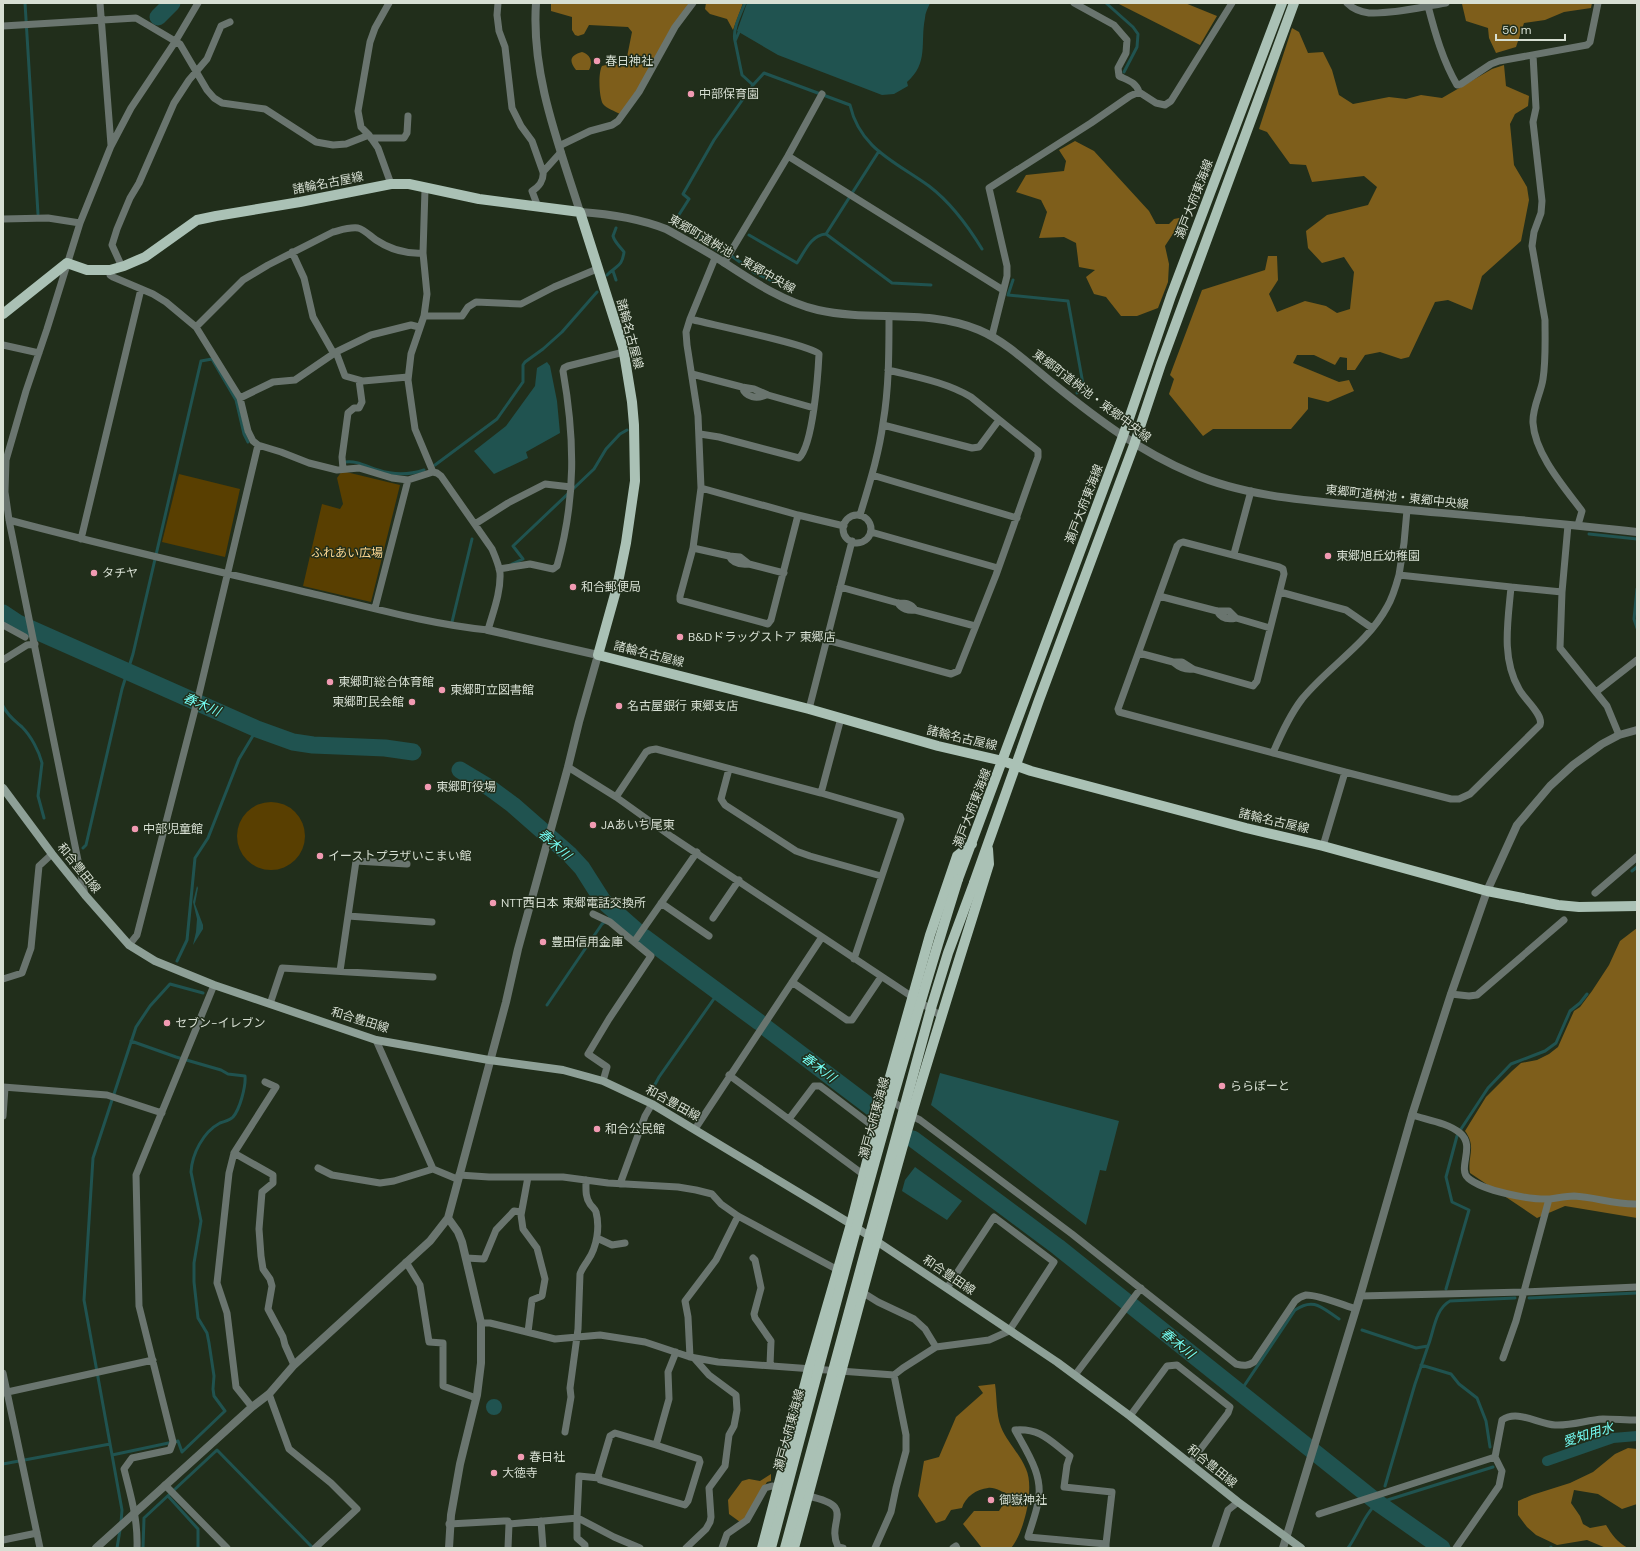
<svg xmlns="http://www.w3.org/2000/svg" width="1640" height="1551" font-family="'DM Sans','Noto Sans JP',sans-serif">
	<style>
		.green { fill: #593f01 }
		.forest { fill: #7e5e1b }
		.water { fill: #205350 }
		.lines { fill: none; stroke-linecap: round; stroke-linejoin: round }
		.stream { stroke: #205350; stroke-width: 3 }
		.canal { stroke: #205350; stroke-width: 10 }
		.river { stroke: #205350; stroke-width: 17 }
		.minor { stroke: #6a756f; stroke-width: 7 }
		.tertiary { stroke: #6a756f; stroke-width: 8 }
		.secondary { stroke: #8ea097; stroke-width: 8 }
		.primary { stroke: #aac1b5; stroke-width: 10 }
		.primary-bridge { stroke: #aac1b5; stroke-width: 10 }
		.poi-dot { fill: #f19ab2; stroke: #212e1b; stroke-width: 1.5 }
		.labels { text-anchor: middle; stroke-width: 3; stroke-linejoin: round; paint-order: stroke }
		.poi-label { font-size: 12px; fill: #d7dfd3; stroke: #212e1b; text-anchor: start }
		.street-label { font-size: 12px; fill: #d7dfd3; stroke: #212e1b }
		.park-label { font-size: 12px; fill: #fdd791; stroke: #212e1b }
		.water-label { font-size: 13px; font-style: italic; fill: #74fef5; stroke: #212e1b }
	</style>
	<rect width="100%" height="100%" fill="#212e1b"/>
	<!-- green -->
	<path class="green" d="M342,471L400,485L371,602L303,586L322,504L340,509L343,504L337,478Z
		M179,474L240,489L225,557L162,542Z
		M237 836a34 34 0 1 1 68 0a34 34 0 1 1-68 0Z"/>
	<!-- forest -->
	<path class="forest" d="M551,3H689L639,87L620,114C615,111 607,109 603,104C599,97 598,73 602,66C610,63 619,66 626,62L632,32L628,27L589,25L584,34L578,36L575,35L572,30V17L551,11Z
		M706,3H743L733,30L727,19L710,14L705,9Z
		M1117,3H1185L1217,16L1200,45Z
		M1466,3H1592L1591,8L1564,12L1545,20L1524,23L1516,47L1496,53L1489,38L1488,28L1466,21L1462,4Z
		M1292,28L1299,32L1308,53L1323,52L1332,70L1339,95L1353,104L1389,97L1406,99L1421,95L1442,98L1492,69L1504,65L1506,86L1529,96L1528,106L1515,114L1510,124L1514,165L1527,187L1529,200L1521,241L1482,276L1472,310L1448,300L1435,302L1409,357L1401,359L1380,352L1365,355L1355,370H1347V358L1340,357L1335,365L1314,355H1297L1293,363L1339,382L1349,380L1354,391L1328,402L1308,397V409L1291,429H1213L1203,436L1169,394L1174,379L1170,375L1202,290L1265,270L1268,256H1277L1278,280L1269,294L1277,312L1305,301L1326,306L1337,313L1350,309L1354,272L1344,257L1322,263L1308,248L1306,231L1327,215L1368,205L1377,187L1364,176L1312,182L1306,165L1290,164L1267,132L1259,129Z
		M582,52C591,55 593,62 589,70H576C568,60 571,55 582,52Z
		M1075,141L1094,151L1149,211L1156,224H1169L1174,219L1184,217L1165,246L1169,264L1168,282L1158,308L1137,316H1121L1106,297L1094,294L1086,277L1095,270L1079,267L1076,243L1064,237L1039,238L1047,212L1041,200L1016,192L1026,175L1064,171L1066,161L1059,150Z
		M1637,928V1218L1565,1206L1537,1218L1470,1173C1467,1157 1477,1147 1465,1131L1486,1097L1512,1071L1521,1063L1537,1060L1549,1054L1558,1047L1574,1011L1580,1007L1592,991L1609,965L1620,941Z
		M995,1384C997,1397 996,1414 1001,1427C1007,1442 1020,1454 1026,1469C1035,1488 1024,1533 1011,1548H982L963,1524L974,1511H999L1009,1495C1002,1492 995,1487 988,1488C977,1489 965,1497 962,1508L951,1510L945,1520L936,1523L918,1496L924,1461L939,1457L956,1417L983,1393L978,1386Z
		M1628,1448L1637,1449V1504L1622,1509L1598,1494L1574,1490L1571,1503L1580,1516L1583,1524L1590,1528L1606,1525C1612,1535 1617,1542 1628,1548H1606L1587,1540L1557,1545L1536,1535L1527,1527L1518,1515V1501L1532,1495L1570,1483L1593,1472L1615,1454Z
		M771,1474V1481L767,1482L746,1518L740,1522L729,1514L728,1500L742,1481L749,1479L760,1481Z"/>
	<!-- water -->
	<path class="water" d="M747,3H930C928,8 925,13 925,18C920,43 929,63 907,82L908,86L894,94L882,95L778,55L737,31Z
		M547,362L550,366L557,401L560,433L526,452L528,458L494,474L474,451L506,426L535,386L537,368Z
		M197,886L198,888L195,904L203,925V929L193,945L196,932L197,919L193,902Z
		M940,1073L1119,1121L1106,1171L1100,1170L1086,1225L931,1105Z
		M915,1167L962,1201L947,1220L902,1191L905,1180Z
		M486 1407a8 8 0 1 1 16 0a8 8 0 1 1-16 0Z"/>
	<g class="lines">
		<!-- stream -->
		<path class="stream" d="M25,3L38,214
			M1106,3L1133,27L1138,34L1137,47L1124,72
			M739,32L735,41L742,75L753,85L714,140L683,194L689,199L675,221L722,253L733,257L755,273L783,286
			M735,41C732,30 741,13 745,3
			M753,85L764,73L850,105C860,149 896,162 929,186C950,202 968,226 982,249
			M826,234L879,151
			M749,235L797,263C805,251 811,235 826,234L892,283L931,285
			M613,271L616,280
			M607,275C617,265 622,267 624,252C620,246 615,243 613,236L616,228
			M1013,280L1008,295L1068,301L1083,384L1077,393
			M345,462C357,460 367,467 378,470C393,475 409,475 424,470
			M435,465L497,419L523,382V365L525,362L543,349L562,332L597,292
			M1589,534L1637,539
			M512,564L523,559L513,546L594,469L606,449L620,434L627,430
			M1637,589L1634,619L1637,628
			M452,622L472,539
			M3,706C8,716 14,720 22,727C31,736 39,751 42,763L38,796L44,818
			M83,848L86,845L122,689L133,654L201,361L212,359L236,400L244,434L248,442
			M1632,871L1637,867
			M177,961L187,940L195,858L208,838L239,759L257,729
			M547,1005L602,924L616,913
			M651,1092L659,1077L718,993
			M1461,1129L1488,1088L1511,1064L1545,1051L1556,1043L1570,1011L1580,1003L1587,994
			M1446,1289L1469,1210L1452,1202L1446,1177L1457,1136
			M1529,1298L1637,1293
			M1362,1330L1416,1348L1428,1346C1434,1331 1435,1309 1450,1301L1515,1298
			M1421,1365L1451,1374L1459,1384L1477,1398L1486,1421L1490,1447
			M1240,1392L1295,1310C1314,1297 1322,1308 1339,1319
			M112,1455L178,1441L182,1452L225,1411L214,1396L213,1389L214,1376L209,1343L207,1333L198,1318L194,1282V1263L201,1221L191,1172C192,1154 203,1132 220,1123C225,1121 229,1121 233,1117C240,1109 246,1086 245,1076L228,1074L221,1070L176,1057L131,1041
			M3,1464L110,1444
			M1385,1486L1415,1384L1428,1346
			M168,1496L198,1529V1548
			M121,1523L122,1510L84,1300L93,1158L136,1027L150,1006L170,984L203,993
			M117,1548L120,1530
			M143,1548L144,1518L217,1450L313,1548
			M1348,1548C1357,1536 1366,1511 1378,1503L1493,1467
			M1550,1548L1551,1547"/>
		<!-- canal -->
		<path class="canal" d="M1547,1461L1613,1438L1637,1436"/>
		<!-- river -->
		<path class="river" d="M158,17L172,3
			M3,613L18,623L257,729L293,742L313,745L385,748L413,752
			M460,770L490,788L513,805L570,855L582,868L603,901L637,931
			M644,937L759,1022
			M765,1027L872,1108
			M913,1139L1058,1247L1378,1503L1442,1548"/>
		<!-- minor -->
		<path class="minor" d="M100,3L111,145
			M389,3L375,28L370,42L358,111L361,127L369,135L378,148L391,184
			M498,3L497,15L499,31L505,47L512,108L521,126L532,141L543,172C544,180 539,187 532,191L538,207
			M1074,3L1114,25L1127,40L1126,53L1118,68L1119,76C1127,80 1136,82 1139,92
			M1347,3C1353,9 1361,12 1369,13C1394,14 1421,7 1446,3
			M1428,6C1435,33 1443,61 1457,85L1461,84L1491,64L1499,61L1587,45L1590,42L1598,3
			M3,26L136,18L180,44L207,90L214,98L222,103L265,109L316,142L333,145L346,144L369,135
			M1533,55L1536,108L1533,122L1542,201L1541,213L1534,232L1532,246L1545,320C1545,339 1546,360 1543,379C1541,393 1532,408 1533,423C1535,454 1564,487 1582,511L1578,525
			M371,138H404L407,133L408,116
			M559,146L590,131L612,125L618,121L639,92L675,27L693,3
			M788,156L1003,290
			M543,172L561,152
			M425,189L423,253L427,294L424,316L411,354L408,380L415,429L433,472
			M3,219L48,218L80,223
			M292,252L304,278L313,317L334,354
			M715,258L690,319L686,332L687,345L698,416L701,488L693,548L680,596V600L768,624L771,620L798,515L844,526
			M724,263L788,156L822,94
			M122,267L112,245L117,229L130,198L139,183L174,103L189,80L207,59L221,26L230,22
			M424,316H462L468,307L476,302L521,304L554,287L597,269
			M690,319C709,324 811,345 819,354C818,375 813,445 799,458L719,437L700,434
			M196,327L243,280L268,265L333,232C341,230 349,227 358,228C365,230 370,236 376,240C391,250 406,254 423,253
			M992,336L1007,276V266L989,188L1091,123L1130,96L1139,92L1156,103L1165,105L1171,101L1232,3
			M3,345L39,353
			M336,352L345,376L363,381L408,377
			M692,374L742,387L754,389L768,395L814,408
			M742,387C746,398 757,399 766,395
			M240,398L273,382L295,380L336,352L371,335L411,325L419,327
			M883,425L972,448L979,447L999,420
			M343,469L342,457L348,413L354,408H359L362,402L359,380
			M872,475L1017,518
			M701,488L798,515
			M860,515C869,485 879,454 883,423C889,388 889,352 889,316
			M843 529a14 14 0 1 1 28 0a14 14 0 1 1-28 0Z
			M9,520C106,546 204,568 301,591C362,605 427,624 488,630C493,612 501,592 500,573C499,565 495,556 492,549L441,476L437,473L433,472L408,480L392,478L359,468L337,470L309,463L281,452L258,445L253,441L248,431L240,398L196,327L166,302L153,294L113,277L110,275V270
			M475,524L508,503L545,484L571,487
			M1568,525L1562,592L1560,648L1607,706L1619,735
			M871,532L998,568
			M81,539L141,289
			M693,548L729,556L740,557L749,564L784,573
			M1234,554L1251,491
			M729,556C733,564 740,565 749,564
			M499,569L530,564L553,569L557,566C576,499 575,439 563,371L564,368L568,366L624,352
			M1399,575L1404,543L1407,510
			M840,587L898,603C905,603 911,603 915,610L975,626
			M1280,592L1346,610L1372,628
			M1159,596L1217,611H1229L1236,618L1270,628
			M898,603C901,609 909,611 915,610
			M375,608L408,480
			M1217,611C1221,618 1228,620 1236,618
			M3,625L25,637
			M827,640L951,674L958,671L996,575L1038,457V451L971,397C946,382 916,377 888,370
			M1139,653L1173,662H1182L1193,669L1253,686L1257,681L1284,574L1283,569L1279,567L1183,542L1180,543L1177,546L1118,709L1119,712L1345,772
			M3,660L27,645L35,644
			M1173,662C1179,667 1184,670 1193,669
			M1596,692L1637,660
			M809,709L852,541
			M1273,753C1281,734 1289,716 1302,699C1328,667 1367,644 1387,607C1393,597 1396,586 1399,575L1511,587
			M568,767L616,797L672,837L941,1016
			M729,769L721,799L725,805L796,851L810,856L881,876
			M821,793L841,718
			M616,797L646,752L650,750L656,749L821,793L900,816L901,819L854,959
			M1323,846L1345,772L1451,799H1459L1470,794L1540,725C1544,715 1524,699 1519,689C1501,658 1508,621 1511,587L1562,592
			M1595,893L1637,857
			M85,895L9,520L5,492L6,460L26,391L47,329L80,223L111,146L131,108L175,42L198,3
			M661,903L709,936
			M593,914L610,922L634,942
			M348,916L432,922
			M713,918L739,880
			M129,945L137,935L199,694L258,445
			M340,971L356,861L407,864
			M3,979L22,973L31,948L39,866L52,854
			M792,982L847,1020H852L881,977
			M1451,994L1469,996L1477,995L1564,920
			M270,1004L282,968L433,977
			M376,1040L433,1169
			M729,1075L864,1175
			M603,1081L607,1067L588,1054L609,1019L651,956L634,942L697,852
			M3,1087L107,1095L162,1113
			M890,1099L912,1116L920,1120L1072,1234L1236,1364C1244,1366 1248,1366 1254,1362L1295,1301C1298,1298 1302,1296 1306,1295C1320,1295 1343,1305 1356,1309
			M1412,1115C1428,1120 1448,1123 1460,1133C1476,1146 1457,1168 1468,1178C1483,1191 1530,1200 1550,1199C1558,1198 1566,1196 1574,1196C1595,1197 1616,1205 1637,1204
			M3,1116L5,1088
			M789,1119L814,1086H820L870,1124L875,1130
			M695,1129L822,937
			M234,1153L276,1087L265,1082
			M318,1168L332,1175L380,1183L394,1181L433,1169L457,1179
			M459,1175L489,1177H563L608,1183L678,1187L696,1190L712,1194L721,1204L738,1216L838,1270
			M620,1184L645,1116L652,1104
			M597,1238L612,1245L625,1243
			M466,1258L484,1259L496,1230L514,1211L521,1212
			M753,1258L755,1260L761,1288L754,1314L755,1318L771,1341L770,1365
			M406,1262L420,1285L429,1342L443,1343V1386L476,1398
			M862,1292L878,1302L914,1319L925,1329L936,1347
			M1360,1296L1524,1292L1637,1287
			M481,1323H490L555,1339L600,1335L645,1342L690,1357L718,1362L894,1375L903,1368L936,1347L989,1340L1009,1331L1054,1262L994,1217L947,1288
			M528,1332L532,1300L542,1296L545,1279L537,1248L523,1229L521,1215L528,1177
			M690,1357L688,1317L685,1301L716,1260L738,1216
			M1503,1358L1516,1321L1549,1199
			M3,1373L40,1548
			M1075,1375L1141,1288
			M3,1393L153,1360
			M269,1394L289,1449L331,1483L357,1509L315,1548
			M252,1407L236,1387L227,1313L217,1283L229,1173L234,1153L273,1175V1183L262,1192L259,1229L261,1256L263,1269L270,1279L272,1286L268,1309L283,1337L285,1345L294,1365
			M1130,1416L1167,1366L1177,1365L1230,1407L1228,1413L1190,1463
			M565,1432L571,1397L570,1388L578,1329L580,1274C582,1268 585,1265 588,1260C597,1247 600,1227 596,1212C595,1209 592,1207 590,1204C585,1197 586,1189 586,1180
			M615,1433L656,1445L699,1459L700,1462L688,1501L685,1505L600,1480L598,1476L610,1436Z
			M656,1445L669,1399L668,1372L676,1352
			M165,1485L227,1548
			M808,1496C859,1507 825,1520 838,1547L843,1548
			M1319,1514L1495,1457
			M541,1521L543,1548
			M449,1524L504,1521H508L509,1524L578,1518L614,1537L640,1548
			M3,1540L37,1533
			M137,1548C138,1519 131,1497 124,1469L132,1458L170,1450L173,1442L139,1306L136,1175L214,985
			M508,1548L509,1524
			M585,1548V1545L577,1538V1518L579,1476L599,1478
			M686,1548L706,1529L710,1522L711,1517L709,1488L725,1466L729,1435L734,1426L737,1410L736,1395L709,1375L694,1358
			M722,1548L727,1534L747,1520L765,1488L772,1486L778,1487
			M875,1548L891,1512L896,1488L906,1451V1435L894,1375
			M953,1548L956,1546L957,1548
			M1106,1548V1544L1112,1492L1064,1487L1067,1465L1070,1456C1050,1441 1041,1428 1015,1430C1027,1452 1044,1476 1038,1502C1036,1514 1031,1526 1028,1537L1106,1544
			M1215,1548L1228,1510L1238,1502
			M1456,1548L1499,1486L1502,1471L1495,1457L1502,1420C1517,1409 1538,1424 1555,1425C1571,1426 1587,1420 1603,1419C1614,1419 1626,1420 1637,1420"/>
		<!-- tertiary -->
		<path class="tertiary" d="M536,3C531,75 559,145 580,212C611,214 638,218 666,229C686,240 706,251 725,263C754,282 784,302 818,310C871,322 928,308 979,330C1007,342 1031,366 1055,385C1097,419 1141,452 1191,473C1248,498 1315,501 1376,507C1463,515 1550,522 1637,532
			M448,1218L458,1232L462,1242L481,1323V1363L477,1395L460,1464L451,1515L449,1548
			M96,1548L252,1407L269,1394L294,1365L430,1241L448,1218L506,1002L518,949L568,767L579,722L598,655L488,630
			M1283,1548L1360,1296L1412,1115L1451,994L1487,891L1517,825L1550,786L1573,765L1602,744L1619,735L1637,730"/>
		<!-- secondary -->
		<path class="secondary" d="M3,788L52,854L85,895L129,945L155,961L214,985L376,1040L489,1060L563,1070L603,1081L652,1104L851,1224L1057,1362L1130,1416L1238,1502L1301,1548"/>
		<!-- primary -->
		<path class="primary" d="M3,314L67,263L87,270H110L124,266L145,257L197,220L216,216L300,202L391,184H409L479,199L580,212L623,347L632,402L634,425L635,481L626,543L617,587L598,655L809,709L938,746L1003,761L1031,771L1246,828L1323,846L1487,891L1558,905L1579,907L1637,906
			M958,879L1123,436L1171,296L1282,3
			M974,883L1039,700L1134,445L1161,364L1294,3
			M762,1548L809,1369L851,1224L875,1130L930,935L957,856L972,844
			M794,1548C833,1404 870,1260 911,1117C936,1032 963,948 989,864L988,849"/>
		<!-- primary-bridge -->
		<path class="primary-bridge" d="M771,1548C830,1324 889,1100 958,879
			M785,1548L932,1005L948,953L974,883"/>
	</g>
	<!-- markers -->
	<g class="poi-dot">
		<circle cx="597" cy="61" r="4"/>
		<circle cx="691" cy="94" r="4"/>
		<circle cx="1328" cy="556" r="4"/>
		<circle cx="94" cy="573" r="4"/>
		<circle cx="573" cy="587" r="4"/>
		<circle cx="680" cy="637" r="4"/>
		<circle cx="330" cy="682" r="4"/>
		<circle cx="442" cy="690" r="4"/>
		<circle cx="412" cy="702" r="4"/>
		<circle cx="619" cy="706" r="4"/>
		<circle cx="428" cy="787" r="4"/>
		<circle cx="593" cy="825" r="4"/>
		<circle cx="135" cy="829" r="4"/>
		<circle cx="320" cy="856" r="4"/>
		<circle cx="493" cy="903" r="4"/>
		<circle cx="543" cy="942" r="4"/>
		<circle cx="167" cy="1023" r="4"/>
		<circle cx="1222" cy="1086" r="4"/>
		<circle cx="597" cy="1129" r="4"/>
		<circle cx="521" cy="1457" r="4"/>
		<circle cx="494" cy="1473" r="4"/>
		<circle cx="991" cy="1500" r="4"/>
	</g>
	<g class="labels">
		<!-- poi labels -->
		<g class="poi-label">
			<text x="605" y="65">春日神社</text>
			<text x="699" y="98">中部保育園</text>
			<text x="1336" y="560">東郷旭丘幼稚園</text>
			<text x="102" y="577">タチヤ</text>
			<text x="581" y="591">和合郵便局</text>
			<text x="688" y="641">B&amp;Dドラッグストア 東郷店</text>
			<text x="338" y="686">東郷町総合体育館</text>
			<text x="450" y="694">東郷町立図書館</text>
			<text x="404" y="706" text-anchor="end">東郷町民会館</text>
			<text x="627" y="710">名古屋銀行 東郷支店</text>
			<text x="436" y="791">東郷町役場</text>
			<text x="601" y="829">JAあいち尾東</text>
			<text x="143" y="833">中部児童館</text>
			<text x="328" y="860">イーストプラザいこまい館</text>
			<text x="501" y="907">NTT西日本 東郷電話交換所</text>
			<text x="551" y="946">豊田信用金庫</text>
			<text x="175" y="1027">セブン-イレブン</text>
			<text x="1230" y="1090">ららぽーと</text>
			<text x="605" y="1133">和合公民館</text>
			<text x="529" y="1461">春日社</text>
			<text x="502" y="1477">大徳寺</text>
			<text x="999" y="1504">御嶽神社</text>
		</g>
		<!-- street labels -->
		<g class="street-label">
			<text transform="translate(328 183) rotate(-11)" y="4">諸輪名古屋線</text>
			<text transform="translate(1194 199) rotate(-69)" y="4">瀬戸大府東海線</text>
			<text transform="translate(732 254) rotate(30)" y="4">東郷町道桝池・東郷中央線</text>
			<text transform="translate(630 334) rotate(75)" y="4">諸輪名古屋線</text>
			<text transform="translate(1092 396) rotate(37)" y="4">東郷町道桝池・東郷中央線</text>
			<text transform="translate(1397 497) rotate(6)" y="4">東郷町道桝池・東郷中央線</text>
			<text transform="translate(1084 504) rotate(-69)" y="4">瀬戸大府東海線</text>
			<text transform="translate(649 654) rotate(14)" y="4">諸輪名古屋線</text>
			<text transform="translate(962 738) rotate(13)" y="4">諸輪名古屋線</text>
			<text transform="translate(972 808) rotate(-69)" y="4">瀬戸大府東海線</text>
			<text transform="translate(1274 821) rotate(13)" y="4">諸輪名古屋線</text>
			<text transform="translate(79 868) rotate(51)" y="4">和合豊田線</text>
			<text transform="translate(360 1020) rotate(17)" y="4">和合豊田線</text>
			<text transform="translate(673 1103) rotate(29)" y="4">和合豊田線</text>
			<text transform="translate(874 1118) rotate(-75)" y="4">瀬戸大府東海線</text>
			<text transform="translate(949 1275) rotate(34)" y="4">和合豊田線</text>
			<text transform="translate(789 1430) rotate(-75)" y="4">瀬戸大府東海線</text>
			<text transform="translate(1212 1466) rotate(39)" y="4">和合豊田線</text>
		</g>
		<!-- park labels -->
		<g class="park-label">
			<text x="347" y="557">ふれあい広場</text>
		</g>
		<!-- water labels -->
		<g class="water-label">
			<text transform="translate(202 704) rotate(23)" y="5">春木川</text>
			<text transform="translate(555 844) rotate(42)" y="5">春木川</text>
			<text transform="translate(819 1067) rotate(37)" y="5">春木川</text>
			<text transform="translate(1178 1343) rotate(39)" y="5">春木川</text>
			<text transform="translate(1588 1434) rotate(-17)" y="5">愛知用水</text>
		</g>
	</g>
	<!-- border -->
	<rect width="1640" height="1551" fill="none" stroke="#d7dfd3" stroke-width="8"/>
	<!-- scale -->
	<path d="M1496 34v6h69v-6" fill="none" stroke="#d7dfd3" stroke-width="2"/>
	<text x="1502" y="34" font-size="12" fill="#d7dfd3" stroke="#212e1b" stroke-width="3" paint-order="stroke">50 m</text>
</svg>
